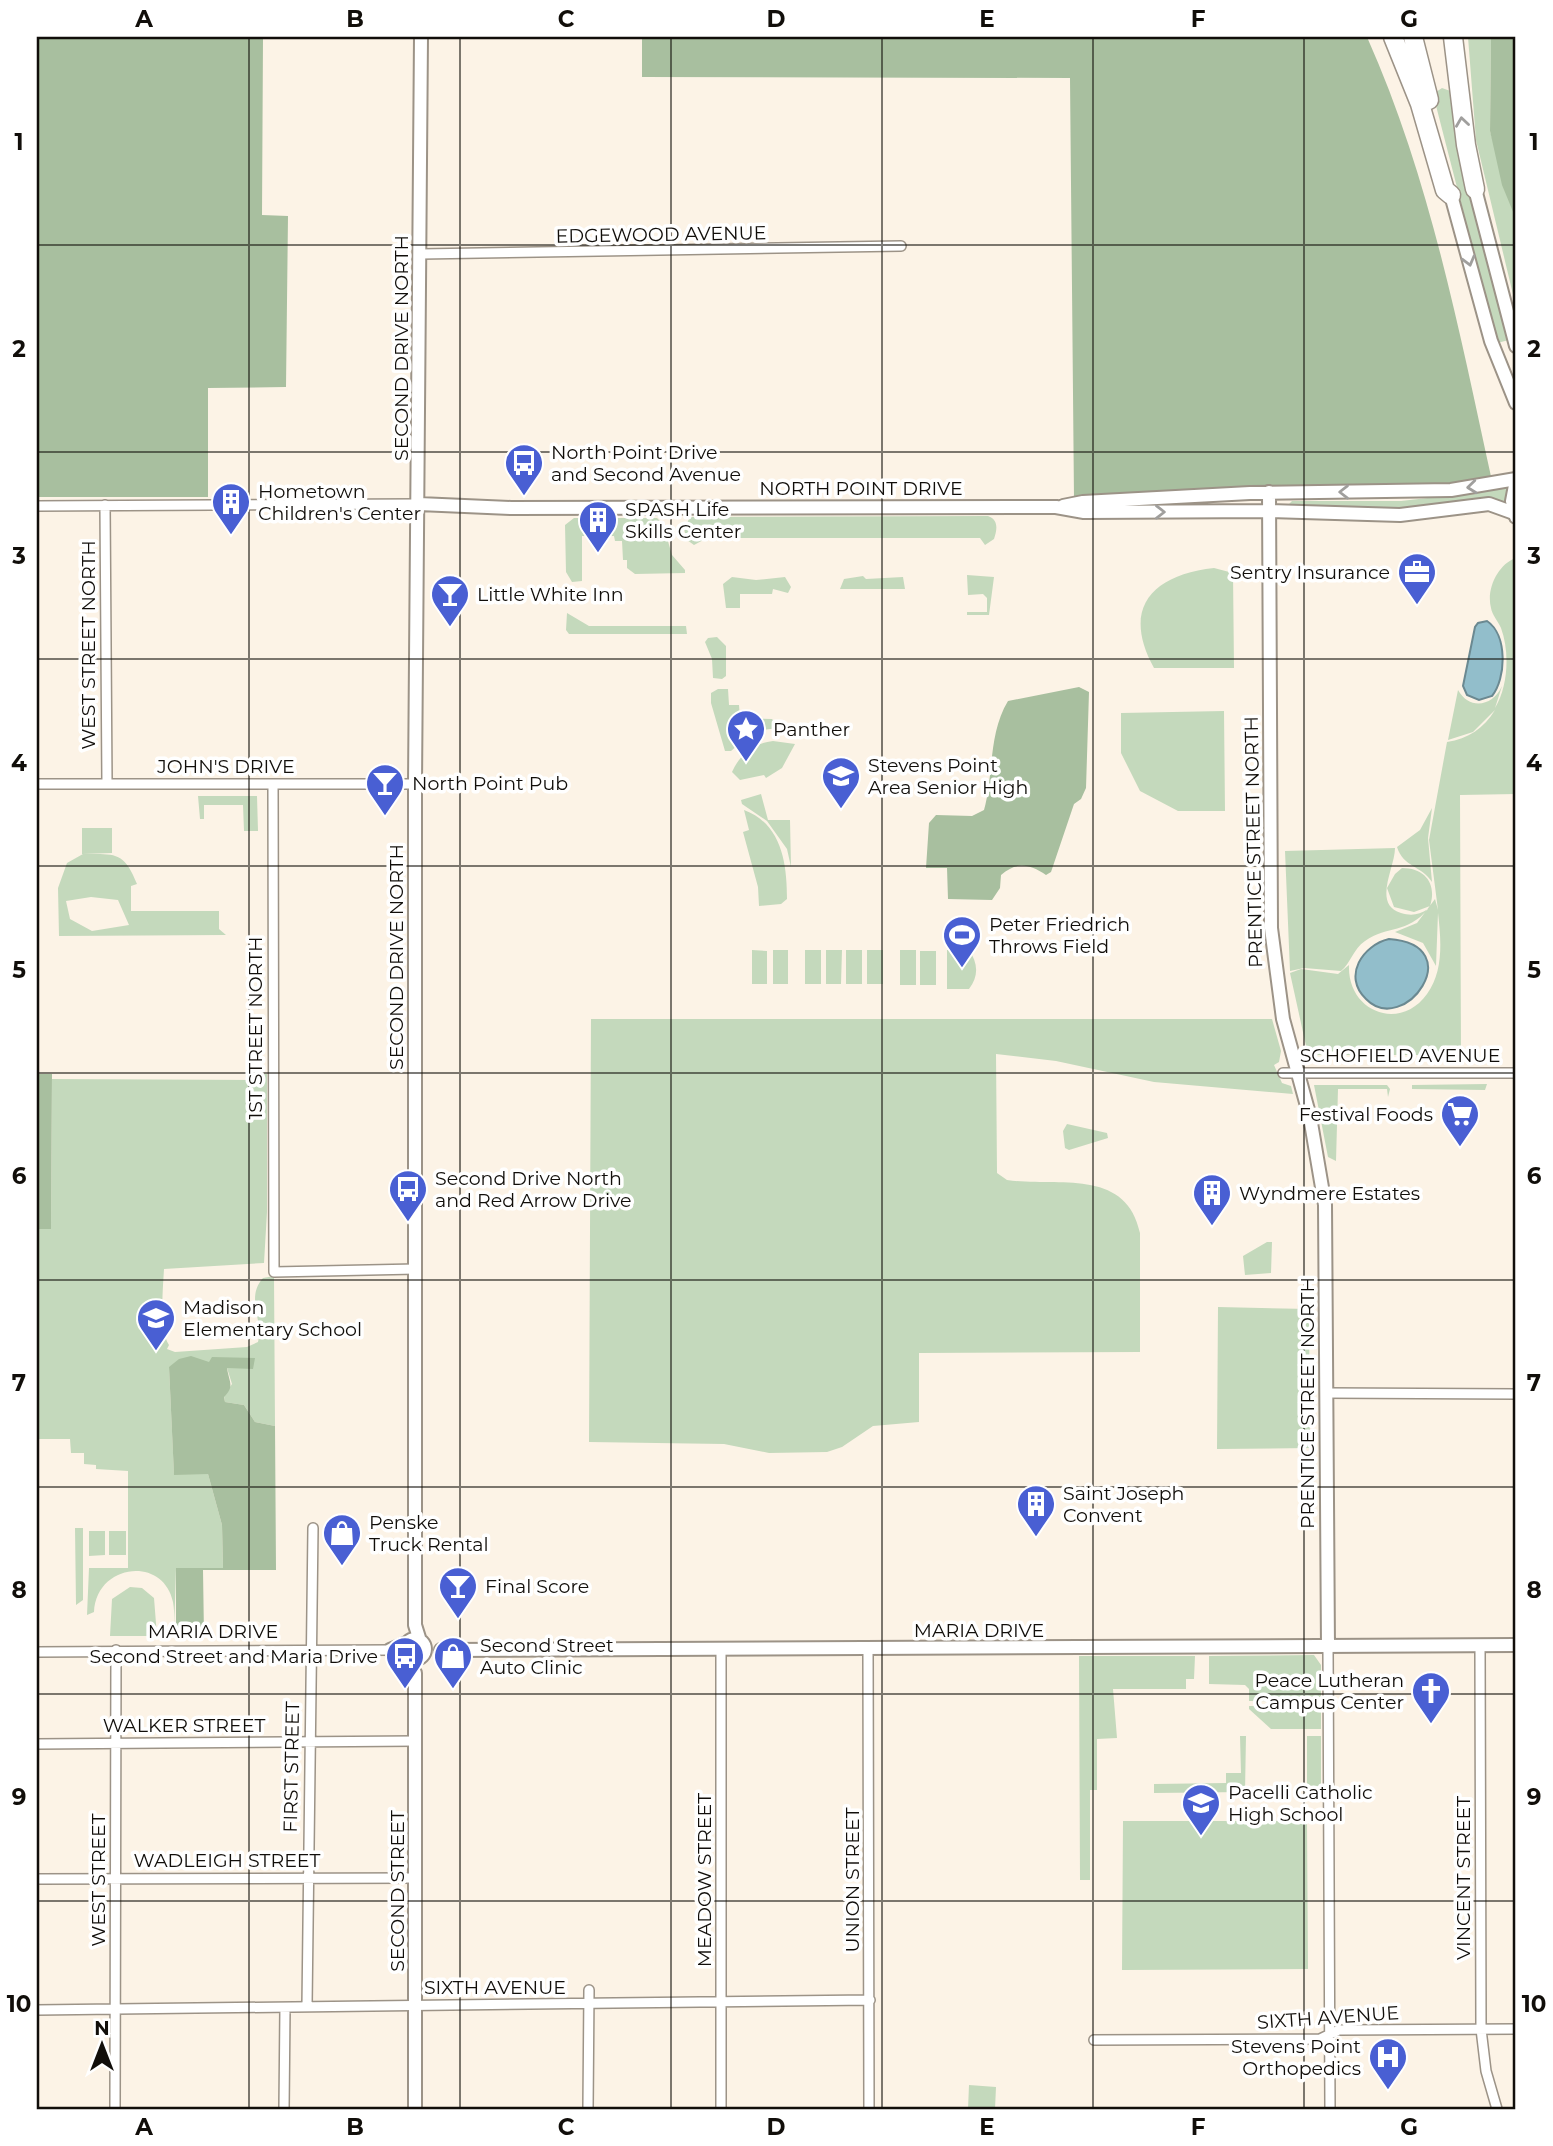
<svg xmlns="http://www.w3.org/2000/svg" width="1553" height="2146" font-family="Montserrat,sans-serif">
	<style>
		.green { fill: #c4d9bc; fill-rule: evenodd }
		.forest { fill: #a8bf9f }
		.water { fill: #92becb; stroke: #6b8991; stroke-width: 2 }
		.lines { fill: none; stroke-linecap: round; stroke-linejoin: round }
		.minor-casing { stroke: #9c9387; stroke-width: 12 }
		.tertiary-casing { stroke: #9c9387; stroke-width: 16 }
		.secondary-casing { stroke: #9c9387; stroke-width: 16 }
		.motorway-casing { stroke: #9c9387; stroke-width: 21 }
		.minor { stroke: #fff; stroke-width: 9 }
		.tertiary { stroke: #fff; stroke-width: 12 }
		.secondary { stroke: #fff; stroke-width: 12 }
		.motorway { stroke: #fff; stroke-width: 18 }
		.oneway { stroke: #a09f9d }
		.grid { fill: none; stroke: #110e0a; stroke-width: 2; stroke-opacity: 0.55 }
		.labels { text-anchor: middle; stroke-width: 7; stroke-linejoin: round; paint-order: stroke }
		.street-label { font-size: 19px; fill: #110e0a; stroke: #fff }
		.poi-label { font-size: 19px; fill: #110e0a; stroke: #fff; text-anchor: start }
		.neatline { fill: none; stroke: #110e0a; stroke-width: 2.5 }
		.grid-label { font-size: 23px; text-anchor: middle; font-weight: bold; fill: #110e0a }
	</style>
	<rect width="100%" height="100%" fill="#fcf3e6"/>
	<!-- green -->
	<path class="green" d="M1468,37H1491L1490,131L1516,219V307L1476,140Z
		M1442,88L1453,92L1490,271L1509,340L1497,343L1433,94Z
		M1509,485L1507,504L1487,497L1412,509L1289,504L1292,501H1401L1489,491Z
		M988,516C999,520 997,530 994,539L985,545L980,538H707L694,545L687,540L684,529L690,517Z
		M574,518H657L663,524L672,555L685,570V573L635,574L627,568V560H623L622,541H615L614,536H582V581L572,582L566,572L565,525Z
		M1516,558V794L1460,795L1461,1055H1308L1290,973L1301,969L1338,974L1349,965C1347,1012 1400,1032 1427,994C1444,971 1441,939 1438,913L1436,966L1423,943L1395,932L1417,923L1435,899L1438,910L1429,840L1447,742C1468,739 1484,728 1495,710L1473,732L1448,740L1458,690C1470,711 1493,706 1502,686L1495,708C1508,687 1510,652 1501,628C1498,621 1492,615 1491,608C1486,589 1498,564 1516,558Z
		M1214,568L1233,573L1234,668H1154C1121,608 1152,575 1214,568Z
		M967,575L994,577L989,615H967V612H987V598L983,594L968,595Z
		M863,576L866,579L903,577L905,589H840L844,579Z
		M732,577L756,580L785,577L791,587L788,593L773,589L772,594H740V608H726L723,584Z
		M567,613L589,626H686L687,634H569L566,630Z
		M717,637L726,646V676L722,679L713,678L712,659L705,642L708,638Z
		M718,689H728L729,705H739L740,718L772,719L779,728L754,731L731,751H725L711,703V693Z
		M1224,711L1225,811H1178L1140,791L1121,753V713Z
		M773,741L795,744L782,768L766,778L764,775L740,780L732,772C740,754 754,743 773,741Z
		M761,794L768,820H790L791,867L787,849L767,821L742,804L741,800Z
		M198,796H257L258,831H244L243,805H204V819H200Z
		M1432,808L1428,838L1432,882C1422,866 1403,867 1397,847L1420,830Z
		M744,810C782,824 787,864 787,899L781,904L759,906L758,887L743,832L749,830Z
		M82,828H112V853L83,854C115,854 124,851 137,884L131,886V911H219V929L226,935L59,936L58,888L67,863L83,854H82ZM91,897L118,900L129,925L92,931L70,919L66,901Z
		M1395,848C1395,868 1372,904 1401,913C1411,916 1419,915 1428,909C1407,934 1388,925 1365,941C1353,949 1351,963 1341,971L1304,968L1290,971L1285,851Z
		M1402,868C1426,868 1437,885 1430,906L1414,912L1394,907L1387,888L1395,874Z
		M752,950L767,951V984H752Z
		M773,950H788V984H773Z
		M805,950H821V984H805Z
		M826,950H842L841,984H826Z
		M846,950H862V984H846Z
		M883,950V984H867V950Z
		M900,950H916V985H900Z
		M947,950H969C978,963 979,976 969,989H947Z
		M920,951H936V985H920Z
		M591,1019H1272L1281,1051L1279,1062L1274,1065L1282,1083L1291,1086L1293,1094L1154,1082L1056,1061L996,1054L997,1173L1007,1180C1057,1187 1126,1167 1140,1233V1352L919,1353V1422L873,1426L842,1447L827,1452L769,1453L724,1444L589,1442Z
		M259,1074H267V1212L264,1263L164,1269C163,1287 159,1331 169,1345L167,1349L175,1352L247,1347L258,1342C264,1321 245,1298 263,1278L274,1276L275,1426L255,1422L244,1405L225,1402L224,1396L232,1384L227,1368L209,1362L169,1367L174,1474H208L222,1525L223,1569H176L174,1636C174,1625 175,1613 173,1602C163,1555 96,1564 94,1612L87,1615L89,1568H128V1471L96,1469V1465L84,1464V1453H71L70,1439H37V1229H51L52,1079L258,1080Z
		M1487,1084L1485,1090L1412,1089V1085Z
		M1314,1085H1387L1390,1089L1388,1097L1387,1089H1338L1336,1161L1328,1157Z
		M1067,1124L1107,1133L1108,1138L1069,1150L1065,1148L1063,1131Z
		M1267,1242H1272L1271,1273L1245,1275L1243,1256Z
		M1218,1307L1309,1309L1310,1448L1217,1449Z
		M75,1528H83V1600L76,1605Z
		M89,1531H105V1555L89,1556Z
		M109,1531H126V1555H109Z
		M130,1587L142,1588L154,1598L157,1636H110L112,1599Z
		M1314,1655L1321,1665V1702L1249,1701V1689L1245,1685L1209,1684V1656Z
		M1079,1656H1195L1194,1679H1186V1689H1113L1117,1738L1097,1739V1790H1090V1880H1080Z
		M1249,1706H1321V1729H1271L1249,1709Z
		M1240,1736H1246L1245,1792L1154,1793V1784L1226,1783V1773H1241Z
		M1307,1736H1321V1793H1307Z
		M1123,1821H1307L1308,1969L1122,1970Z
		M969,2085L996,2087L995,2109H968Z"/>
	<!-- forest -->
	<path class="forest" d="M37,37H263L262,215L288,216L286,387L208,388V497H37Z
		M642,37H1367C1430,178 1459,330 1492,481L1458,485L1074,498L1070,78L642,77Z
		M1491,37H1516V219L1502,185L1490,131Z
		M1079,687L1089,692L1086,788L1081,799L1074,804L1051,872L1046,875C1029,864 1017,861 1001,875L1000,888L992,900L948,899L947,868H926L929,823L936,815L972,816L984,810C994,774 988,734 1008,701Z
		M37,1074H52L51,1229H37Z
		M191,1356L209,1362L212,1357L255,1358L253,1369L227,1368C229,1382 235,1386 224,1397L225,1402L244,1405L255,1422L275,1426L276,1570H203L204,1636H176V1568H223L222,1525L208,1474L174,1475L169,1367L179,1359Z"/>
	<!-- water -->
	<path class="water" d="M1487,621C1508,635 1506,679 1492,696L1479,700L1467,695L1463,686L1475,627L1478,623Z
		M1389,939C1471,945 1404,1038 1366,999C1342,976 1363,945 1389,939Z"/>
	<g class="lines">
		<defs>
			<path id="minor" d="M421,254L901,246
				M105,505L107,784
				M37,506L419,504
				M37,784H415
				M273,784L274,1272L416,1269
				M1283,1073H1516
				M1327,1393L1516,1394
				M1480,1646L1481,2029L1486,2071L1497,2109
				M1328,1648L1330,2109
				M721,1650V2109
				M868,1650L869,2109
				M37,1652L390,1650
				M37,1744L416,1741
				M37,1879L416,1878
				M307,2006L313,1528
				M37,2010L870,2000
				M1094,2040L1320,2039L1339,2030L1516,2029
				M115,2109L116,1650
				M284,2109L285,2008
				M588,2109L589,1990"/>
			<path id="tertiary" d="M1269,492L1271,928L1283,1019L1310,1117L1325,1205L1328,1648
				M419,504L511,508L1056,507L1084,512L1269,511L1400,515L1489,504L1514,513
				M1063,506L1083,502L1250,493L1451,490L1516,479
				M405 1649a10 10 0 1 1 20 0a10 10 0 1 1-20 0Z
				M420,1641L415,1625V784L421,37
				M441,1650L1516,1645
				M407,1654L390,1650L407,1643
				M415,2109V1673"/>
			<path id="secondary" d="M1475,189L1516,346
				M1451,195L1491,341L1516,403
				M1516,480L1512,501L1516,517"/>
			<path id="motorway" d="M1393,37L1420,104L1445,190L1451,195
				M1413,37L1429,100
				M1453,37L1466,145L1475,189"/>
		</defs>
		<!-- minor casing -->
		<use href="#minor" class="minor-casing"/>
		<!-- tertiary casing -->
		<use href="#tertiary" class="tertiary-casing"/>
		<!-- secondary casing -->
		<use href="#secondary" class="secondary-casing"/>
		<!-- motorway casing -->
		<use href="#motorway" class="motorway-casing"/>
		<!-- minor -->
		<use href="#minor" class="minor"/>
		<!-- tertiary -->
		<use href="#tertiary" class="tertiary"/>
		<!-- secondary -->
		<use href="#secondary" class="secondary"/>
		<!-- motorway -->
		<use href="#motorway" class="motorway"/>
	</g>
	<!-- one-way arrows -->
	<defs><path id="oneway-chevron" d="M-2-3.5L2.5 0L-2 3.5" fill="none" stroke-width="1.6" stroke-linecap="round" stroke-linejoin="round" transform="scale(1.75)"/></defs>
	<g class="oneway">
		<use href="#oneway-chevron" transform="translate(1462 122) rotate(-98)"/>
		<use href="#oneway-chevron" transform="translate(1469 261) rotate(75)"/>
		<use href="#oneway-chevron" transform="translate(1472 487) rotate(174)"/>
		<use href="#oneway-chevron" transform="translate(1344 492) rotate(180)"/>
		<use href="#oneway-chevron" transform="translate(1160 512)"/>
	</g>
	<!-- grid -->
	<path class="grid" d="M249,37V2109M460,37V2109M671,37V2109M882,37V2109M1093,37V2109M1304,37V2109M37,245H1516M37,452H1516M37,659H1516M37,866H1516M37,1073H1516M37,1280H1516M37,1487H1516M37,1694H1516M37,1901H1516"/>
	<!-- icons -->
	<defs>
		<symbol id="bus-pin" viewBox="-11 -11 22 30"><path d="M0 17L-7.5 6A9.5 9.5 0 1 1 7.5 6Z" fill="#495fd3" stroke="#fff"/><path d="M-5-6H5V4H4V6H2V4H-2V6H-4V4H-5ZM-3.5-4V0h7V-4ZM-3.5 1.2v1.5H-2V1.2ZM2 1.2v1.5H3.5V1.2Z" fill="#fff"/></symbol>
		<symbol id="building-pin" viewBox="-11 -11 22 30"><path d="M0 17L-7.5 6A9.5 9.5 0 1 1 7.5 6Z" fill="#495fd3" stroke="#fff"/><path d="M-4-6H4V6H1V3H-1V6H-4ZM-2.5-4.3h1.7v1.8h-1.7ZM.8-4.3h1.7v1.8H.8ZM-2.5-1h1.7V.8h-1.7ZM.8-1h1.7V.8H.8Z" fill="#fff"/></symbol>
		<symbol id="office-pin" viewBox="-11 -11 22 30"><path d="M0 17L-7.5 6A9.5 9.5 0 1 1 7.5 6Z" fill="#495fd3" stroke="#fff"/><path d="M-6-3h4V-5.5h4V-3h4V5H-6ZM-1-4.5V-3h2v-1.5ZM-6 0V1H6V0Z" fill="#fff"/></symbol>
		<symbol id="bar-pin" viewBox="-11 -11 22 30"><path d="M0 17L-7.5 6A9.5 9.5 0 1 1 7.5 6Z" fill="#495fd3" stroke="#fff"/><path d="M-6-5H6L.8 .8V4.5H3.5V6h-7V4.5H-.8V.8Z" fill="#fff"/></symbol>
		<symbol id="sight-pin" viewBox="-11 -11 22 30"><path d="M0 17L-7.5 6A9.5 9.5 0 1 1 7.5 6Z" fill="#495fd3" stroke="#fff"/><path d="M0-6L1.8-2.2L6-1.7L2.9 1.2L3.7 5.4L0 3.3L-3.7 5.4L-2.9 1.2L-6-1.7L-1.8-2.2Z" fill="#fff"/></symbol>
		<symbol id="school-pin" viewBox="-11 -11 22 30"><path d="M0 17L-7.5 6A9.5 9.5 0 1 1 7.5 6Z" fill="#495fd3" stroke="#fff"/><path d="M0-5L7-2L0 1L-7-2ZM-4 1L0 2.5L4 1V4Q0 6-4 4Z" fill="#fff"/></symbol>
		<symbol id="stadium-pin" viewBox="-11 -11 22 30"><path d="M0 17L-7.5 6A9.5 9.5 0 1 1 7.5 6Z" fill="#495fd3" stroke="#fff"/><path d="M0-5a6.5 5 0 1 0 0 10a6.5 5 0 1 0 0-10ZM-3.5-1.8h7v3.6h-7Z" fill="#fff"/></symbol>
		<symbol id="supermarket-pin" viewBox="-11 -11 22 30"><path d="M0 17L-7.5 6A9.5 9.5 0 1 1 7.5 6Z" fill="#495fd3" stroke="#fff"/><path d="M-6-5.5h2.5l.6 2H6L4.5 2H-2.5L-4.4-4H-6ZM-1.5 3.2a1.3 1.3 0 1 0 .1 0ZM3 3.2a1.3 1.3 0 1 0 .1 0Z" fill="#fff"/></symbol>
		<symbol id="shop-pin" viewBox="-11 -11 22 30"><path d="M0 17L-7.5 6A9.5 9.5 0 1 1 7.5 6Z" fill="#495fd3" stroke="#fff"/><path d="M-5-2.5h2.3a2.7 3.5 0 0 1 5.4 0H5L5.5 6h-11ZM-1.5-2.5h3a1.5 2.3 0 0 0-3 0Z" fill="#fff"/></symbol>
		<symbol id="church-pin" viewBox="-11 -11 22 30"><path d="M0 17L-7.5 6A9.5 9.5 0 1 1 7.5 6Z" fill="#495fd3" stroke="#fff"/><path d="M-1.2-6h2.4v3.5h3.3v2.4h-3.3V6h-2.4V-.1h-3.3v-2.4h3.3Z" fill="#fff"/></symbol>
		<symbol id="hospital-pin" viewBox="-11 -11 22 30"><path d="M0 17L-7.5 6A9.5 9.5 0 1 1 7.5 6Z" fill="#495fd3" stroke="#fff"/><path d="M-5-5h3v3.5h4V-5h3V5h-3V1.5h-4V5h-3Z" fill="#fff"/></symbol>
	</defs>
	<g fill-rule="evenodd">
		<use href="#bus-pin" x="502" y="441" width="44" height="60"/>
		<use href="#building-pin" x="209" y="480" width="44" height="60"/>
		<use href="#building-pin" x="576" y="498" width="44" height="60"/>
		<use href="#office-pin" x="1395" y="550" width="44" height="60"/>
		<use href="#bar-pin" x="428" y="572" width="44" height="60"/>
		<use href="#sight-pin" x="724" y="707" width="44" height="60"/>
		<use href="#school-pin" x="819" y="754" width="44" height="60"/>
		<use href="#bar-pin" x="363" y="761" width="44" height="60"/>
		<use href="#stadium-pin" x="940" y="913" width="44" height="60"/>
		<use href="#supermarket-pin" x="1438" y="1092" width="44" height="60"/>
		<use href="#bus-pin" x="386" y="1167" width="44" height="60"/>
		<use href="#building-pin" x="1190" y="1171" width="44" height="60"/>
		<use href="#school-pin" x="134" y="1296" width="44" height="60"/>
		<use href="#building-pin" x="1014" y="1482" width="44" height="60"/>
		<use href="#shop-pin" x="320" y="1511" width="44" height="60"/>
		<use href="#bar-pin" x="436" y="1564" width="44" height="60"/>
		<use href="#bus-pin" x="383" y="1634" width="44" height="60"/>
		<use href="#shop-pin" x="431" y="1634" width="44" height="60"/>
		<use href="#church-pin" x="1409" y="1669" width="44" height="60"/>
		<use href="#school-pin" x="1179" y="1781" width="44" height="60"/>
		<use href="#hospital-pin" x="1366" y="2035" width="44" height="60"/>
	</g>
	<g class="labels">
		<!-- street labels -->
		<g class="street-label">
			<text transform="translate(661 234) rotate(-1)" y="7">EDGEWOOD AVENUE</text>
			<text transform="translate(401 348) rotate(-90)" y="7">SECOND DRIVE NORTH</text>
			<text x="861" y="495">NORTH POINT DRIVE</text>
			<text transform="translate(88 645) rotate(-90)" y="7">WEST STREET NORTH</text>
			<text x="226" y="773">JOHN'S DRIVE</text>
			<text transform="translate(1253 842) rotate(-91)" y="7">PRENTICE STREET NORTH</text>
			<text transform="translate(396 957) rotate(-90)" y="7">SECOND DRIVE NORTH</text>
			<text transform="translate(255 1028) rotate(-90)" y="7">1ST STREET NORTH</text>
			<text x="1400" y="1062">SCHOFIELD AVENUE</text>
			<text transform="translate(1307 1403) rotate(-90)" y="7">PRENTICE STREET NORTH</text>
			<text x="979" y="1637">MARIA DRIVE</text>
			<text x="213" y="1638">MARIA DRIVE</text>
			<text x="184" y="1732">WALKER STREET</text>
			<text transform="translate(291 1767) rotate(-89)" y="7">FIRST STREET</text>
			<text x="227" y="1867">WADLEIGH STREET</text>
			<text transform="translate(1463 1878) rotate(-90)" y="7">VINCENT STREET</text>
			<text transform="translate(98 1880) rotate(-90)" y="7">WEST STREET</text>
			<text transform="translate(704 1880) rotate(-90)" y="7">MEADOW STREET</text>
			<text transform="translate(852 1880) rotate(-90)" y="7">UNION STREET</text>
			<text transform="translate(397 1891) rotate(-90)" y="7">SECOND STREET</text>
			<text x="495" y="1994">SIXTH AVENUE</text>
			<text transform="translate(1328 2017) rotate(-4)" y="7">SIXTH AVENUE</text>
		</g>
		<!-- poi labels -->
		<g class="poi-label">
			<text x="551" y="459">North Point Drive<tspan x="551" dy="22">and Second Avenue</tspan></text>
			<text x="258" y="498">Hometown<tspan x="258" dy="22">Children's Center</tspan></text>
			<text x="625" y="516">SPASH Life<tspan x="625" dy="22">Skills Center</tspan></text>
			<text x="1390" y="579" text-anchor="end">Sentry Insurance</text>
			<text x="477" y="601">Little White Inn</text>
			<text x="773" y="736">Panther</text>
			<text x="868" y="772">Stevens Point<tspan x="868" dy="22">Area Senior High</tspan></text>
			<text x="412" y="790">North Point Pub</text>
			<text x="989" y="931">Peter Friedrich<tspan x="989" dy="22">Throws Field</tspan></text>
			<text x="1433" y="1121" text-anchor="end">Festival Foods</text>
			<text x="435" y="1185">Second Drive North<tspan x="435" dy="22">and Red Arrow Drive</tspan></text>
			<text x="1239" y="1200">Wyndmere Estates</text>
			<text x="183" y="1314">Madison<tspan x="183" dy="22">Elementary School</tspan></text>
			<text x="1063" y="1500">Saint Joseph<tspan x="1063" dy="22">Convent</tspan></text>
			<text x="369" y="1529">Penske<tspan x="369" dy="22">Truck Rental</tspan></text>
			<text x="485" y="1593">Final Score</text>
			<text x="480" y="1652">Second Street<tspan x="480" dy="22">Auto Clinic</tspan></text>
			<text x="378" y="1663" text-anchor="end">Second Street and Maria Drive</text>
			<text x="1404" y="1687" text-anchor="end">Peace Lutheran<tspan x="1404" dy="22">Campus Center</tspan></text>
			<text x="1228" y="1799">Pacelli Catholic<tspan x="1228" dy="22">High School</tspan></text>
			<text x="1361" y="2053" text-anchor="end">Stevens Point<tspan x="1361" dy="22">Orthopedics</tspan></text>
		</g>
	</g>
	<!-- border -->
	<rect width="1553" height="2146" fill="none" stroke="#ffffff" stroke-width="77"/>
	<!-- north arrow -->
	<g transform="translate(102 2045)" stroke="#ffffff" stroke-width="5" paint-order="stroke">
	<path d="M0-5L12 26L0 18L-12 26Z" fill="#110e0a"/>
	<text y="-10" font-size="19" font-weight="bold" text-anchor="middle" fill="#110e0a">N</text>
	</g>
	<rect x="38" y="38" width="1476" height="2070" class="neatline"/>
	<g class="grid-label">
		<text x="144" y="27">A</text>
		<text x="355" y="27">B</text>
		<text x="566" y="27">C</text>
		<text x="776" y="27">D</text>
		<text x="987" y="27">E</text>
		<text x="1198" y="27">F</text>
		<text x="1409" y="27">G</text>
		<text x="19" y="150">1</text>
		<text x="1534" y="150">1</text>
		<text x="19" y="357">2</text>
		<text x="1534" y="357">2</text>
		<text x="19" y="564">3</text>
		<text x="1534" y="564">3</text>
		<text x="19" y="771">4</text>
		<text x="1534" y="771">4</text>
		<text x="19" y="978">5</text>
		<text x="1534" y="978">5</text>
		<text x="19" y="1184">6</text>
		<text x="1534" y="1184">6</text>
		<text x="19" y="1391">7</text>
		<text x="1534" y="1391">7</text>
		<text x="19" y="1598">8</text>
		<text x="1534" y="1598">8</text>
		<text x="19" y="1805">9</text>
		<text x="1534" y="1805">9</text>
		<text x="19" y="2012">10</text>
		<text x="1534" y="2012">10</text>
		<text x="144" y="2135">A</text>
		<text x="355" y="2135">B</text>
		<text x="566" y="2135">C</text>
		<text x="776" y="2135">D</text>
		<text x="987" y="2135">E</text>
		<text x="1198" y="2135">F</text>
		<text x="1409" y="2135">G</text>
	</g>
</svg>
